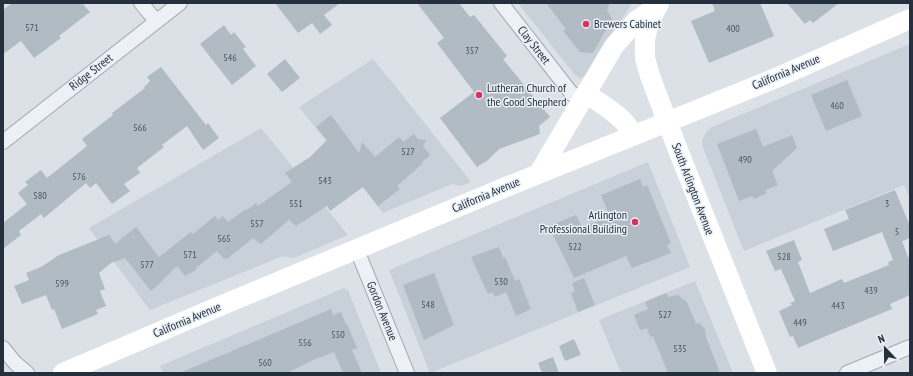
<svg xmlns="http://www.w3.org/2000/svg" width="913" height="376" font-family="'PT Sans Narrow',sans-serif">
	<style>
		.built { fill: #c8d0d9 }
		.building { fill: #b1bbc4 }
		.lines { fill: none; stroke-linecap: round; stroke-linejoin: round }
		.minor-casing { stroke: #a0a8b1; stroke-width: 16 }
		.minor { stroke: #edf1f5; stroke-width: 14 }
		.secondary { stroke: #fff; stroke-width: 20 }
		.poi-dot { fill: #da325f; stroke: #eaf0f5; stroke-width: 1.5 }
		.labels { text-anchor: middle; stroke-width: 3; stroke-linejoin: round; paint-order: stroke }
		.number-label { font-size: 10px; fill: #475360 }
		.poi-label { font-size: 12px; fill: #24303e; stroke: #eaf0f5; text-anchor: start }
		.street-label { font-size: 12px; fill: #24303e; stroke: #eaf0f5 }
	</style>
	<rect width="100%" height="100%" fill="#dbe1e7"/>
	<!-- built -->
	<path class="built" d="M518,3H632L589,71L585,76L580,78L575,75Z
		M910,44V199L904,185L744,251L702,145L703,138L707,131L712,127Z
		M373,59L400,92L471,182L461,186L452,184L383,213L299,107Z
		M261,128L348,235L296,257L292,258L283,256L150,310L89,228Z
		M648,162L690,267L430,373L389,270Z
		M695,281L733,373H621L599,320Z
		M344,288L348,290L381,373H163L160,366Z"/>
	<!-- building -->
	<path class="building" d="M12,3H82L90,12L59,36L61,38L34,58L21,41L3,54V10Z
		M275,3H340L324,15L332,25L320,34L312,23L298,33Z
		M417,3H459L470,17L474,15L507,56L503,59L550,117L539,126L540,134L499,149L488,160L477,167L440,118L474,92L437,43L444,38Z
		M546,3H610L607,10L612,19L593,53L580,52L563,31L566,29Z
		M712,3H760L774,36L709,63L691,21L715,11Z
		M787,3H839L813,23L810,20L805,24Z
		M224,25L231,35L234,32L246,47L243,49L256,66L232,85L200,44Z
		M285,59L300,78L282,92L267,74Z
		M161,67L206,125L208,123L219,138L203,150L187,126L162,145L164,147L137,168L140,173L124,184L130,191L112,204L96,183L90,188L86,183L44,218L41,214L19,231L21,235L3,249V223L27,204L18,193L28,185L25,182L41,170L47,178L87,146L82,139L113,115L112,113L145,88L144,87L150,81L147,77Z
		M847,80L862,116L826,131L811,95Z
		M331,115L359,153L362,142L375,157L399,137L403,142L414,134L418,139L426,140L423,146L430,155L422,162L423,163L397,186L400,189L378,206L363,187L330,211L327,206L296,226L289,220L261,244L253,238L227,259L226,258L224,259L217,251L196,268V270L185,276L177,266L159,284L151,291L125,258L111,263L99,273L105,289L100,291L106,306L96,310L98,314L62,329L54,309L52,310L46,295L22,304L14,286L29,280L26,273L41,267L59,255L109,235L115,244L136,227L159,257L191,232L193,234L215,216L218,220L223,216L228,222L246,209L247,210L256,203L258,206L292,182L285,173L310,157L327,140L316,127Z
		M756,129L763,147L792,135L797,148L772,171L778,185L765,190L767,193L754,199L752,196L739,201L717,144Z
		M640,179L643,187L647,185L661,219L671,243L667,245L671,253L632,268L626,256L574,278L549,226L576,215L582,227L610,217L601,195Z
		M895,190L910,226V238L902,241L910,262V295L890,304L892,309L831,334L798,348L793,336L790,337L779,311L792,305L790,303L795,301L781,269L775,271L766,251L794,240L802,260L798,262L810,293L842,279L844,283L889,265L888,262L893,260L882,232L833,251L824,229L849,219L845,210Z
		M499,247L503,258L505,257L515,281L519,279L531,309L516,316L506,292L495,297L492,292L488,294L471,257Z
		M434,273L454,325L424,340L403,285Z
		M584,278L595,305L578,312L571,293L575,292L572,283Z
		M666,293L668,297L678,295L687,302L696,324L699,323L705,329L706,337L720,373H668L653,336L650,337L647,328L640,330L634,315L648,309L645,302Z
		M331,309L333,315L341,312L346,325L347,324L357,348L352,350L362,373H343L334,352L313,360L287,373H180Z
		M574,339L581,355L565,361L559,346Z
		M553,357L559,373H542L538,363Z"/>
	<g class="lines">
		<defs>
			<path id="minor" d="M141,3L156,21
				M501,3L572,94L578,96L587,94
				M3,142L180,3
				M357,250L407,373
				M3,348L15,363L27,373
				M847,373L910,347"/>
		</defs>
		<!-- minor casing -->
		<use href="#minor" class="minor-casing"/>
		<!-- minor -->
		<use href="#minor" class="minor"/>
		<!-- secondary -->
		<path class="secondary" d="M659,3L649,23L645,39V58L650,76L678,150L767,373
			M587,94C604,106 623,116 633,134
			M539,173L614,46L636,21L658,6
			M63,373L220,306L506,187L776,78L910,19"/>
	</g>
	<!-- markers -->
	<g class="poi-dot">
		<circle cx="586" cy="24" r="4"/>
		<circle cx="479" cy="95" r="4"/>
		<circle cx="635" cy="222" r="4"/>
	</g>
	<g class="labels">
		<!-- number labels -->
		<g class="number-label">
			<text x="32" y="31">571</text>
			<text x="733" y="32">400</text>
			<text x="472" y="54">357</text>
			<text x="230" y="61">546</text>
			<text x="837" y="109">460</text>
			<text x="140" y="131">566</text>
			<text x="408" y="155">527</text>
			<text x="745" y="163">490</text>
			<text x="79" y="180">576</text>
			<text x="325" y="184">543</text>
			<text x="40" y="199">580</text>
			<text x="296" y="207">551</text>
			<text x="887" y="207">3</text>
			<text x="257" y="227">557</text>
			<text x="897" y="235">5</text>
			<text x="224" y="242">565</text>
			<text x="575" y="250">522</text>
			<text x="190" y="258">571</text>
			<text x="784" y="260">528</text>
			<text x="147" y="268">577</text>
			<text x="501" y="285">530</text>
			<text x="62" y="287">599</text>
			<text x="871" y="294">439</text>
			<text x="428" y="308">548</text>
			<text x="838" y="309">443</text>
			<text x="665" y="318">527</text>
			<text x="800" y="326">449</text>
			<text x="338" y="338">550</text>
			<text x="305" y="346">556</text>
			<text x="680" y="352">535</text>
			<text x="265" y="366">560</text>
		</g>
		<!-- poi labels -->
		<g class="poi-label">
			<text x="594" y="28">Brewers Cabinet</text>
			<text x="487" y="92">Lutheran Church of<tspan x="487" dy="14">the Good Shepherd</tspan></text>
			<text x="627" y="219" text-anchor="end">Arlington<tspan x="627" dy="14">Professional Building</tspan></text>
		</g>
		<!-- street labels -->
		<g class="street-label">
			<text transform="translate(534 45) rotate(52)" y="4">Clay Street</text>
			<text transform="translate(91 72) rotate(-38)" y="4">Ridge Street</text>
			<text transform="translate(786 72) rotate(-23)" y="4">California Avenue</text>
			<text transform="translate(693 189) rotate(69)" y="4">South Arlington Avenue</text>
			<text transform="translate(486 195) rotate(-23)" y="4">California Avenue</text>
			<text transform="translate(382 311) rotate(68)" y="4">Gordon Avenue</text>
			<text transform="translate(187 320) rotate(-23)" y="4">California Avenue</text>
		</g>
	</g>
	<!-- border -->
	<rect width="913" height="376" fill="none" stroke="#24303e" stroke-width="8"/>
	<!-- north arrow -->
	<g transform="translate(885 348) rotate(338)" stroke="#eaf0f5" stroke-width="3" paint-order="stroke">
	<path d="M0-3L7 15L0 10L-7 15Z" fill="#24303e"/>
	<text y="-6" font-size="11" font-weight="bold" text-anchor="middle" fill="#24303e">N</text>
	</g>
</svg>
